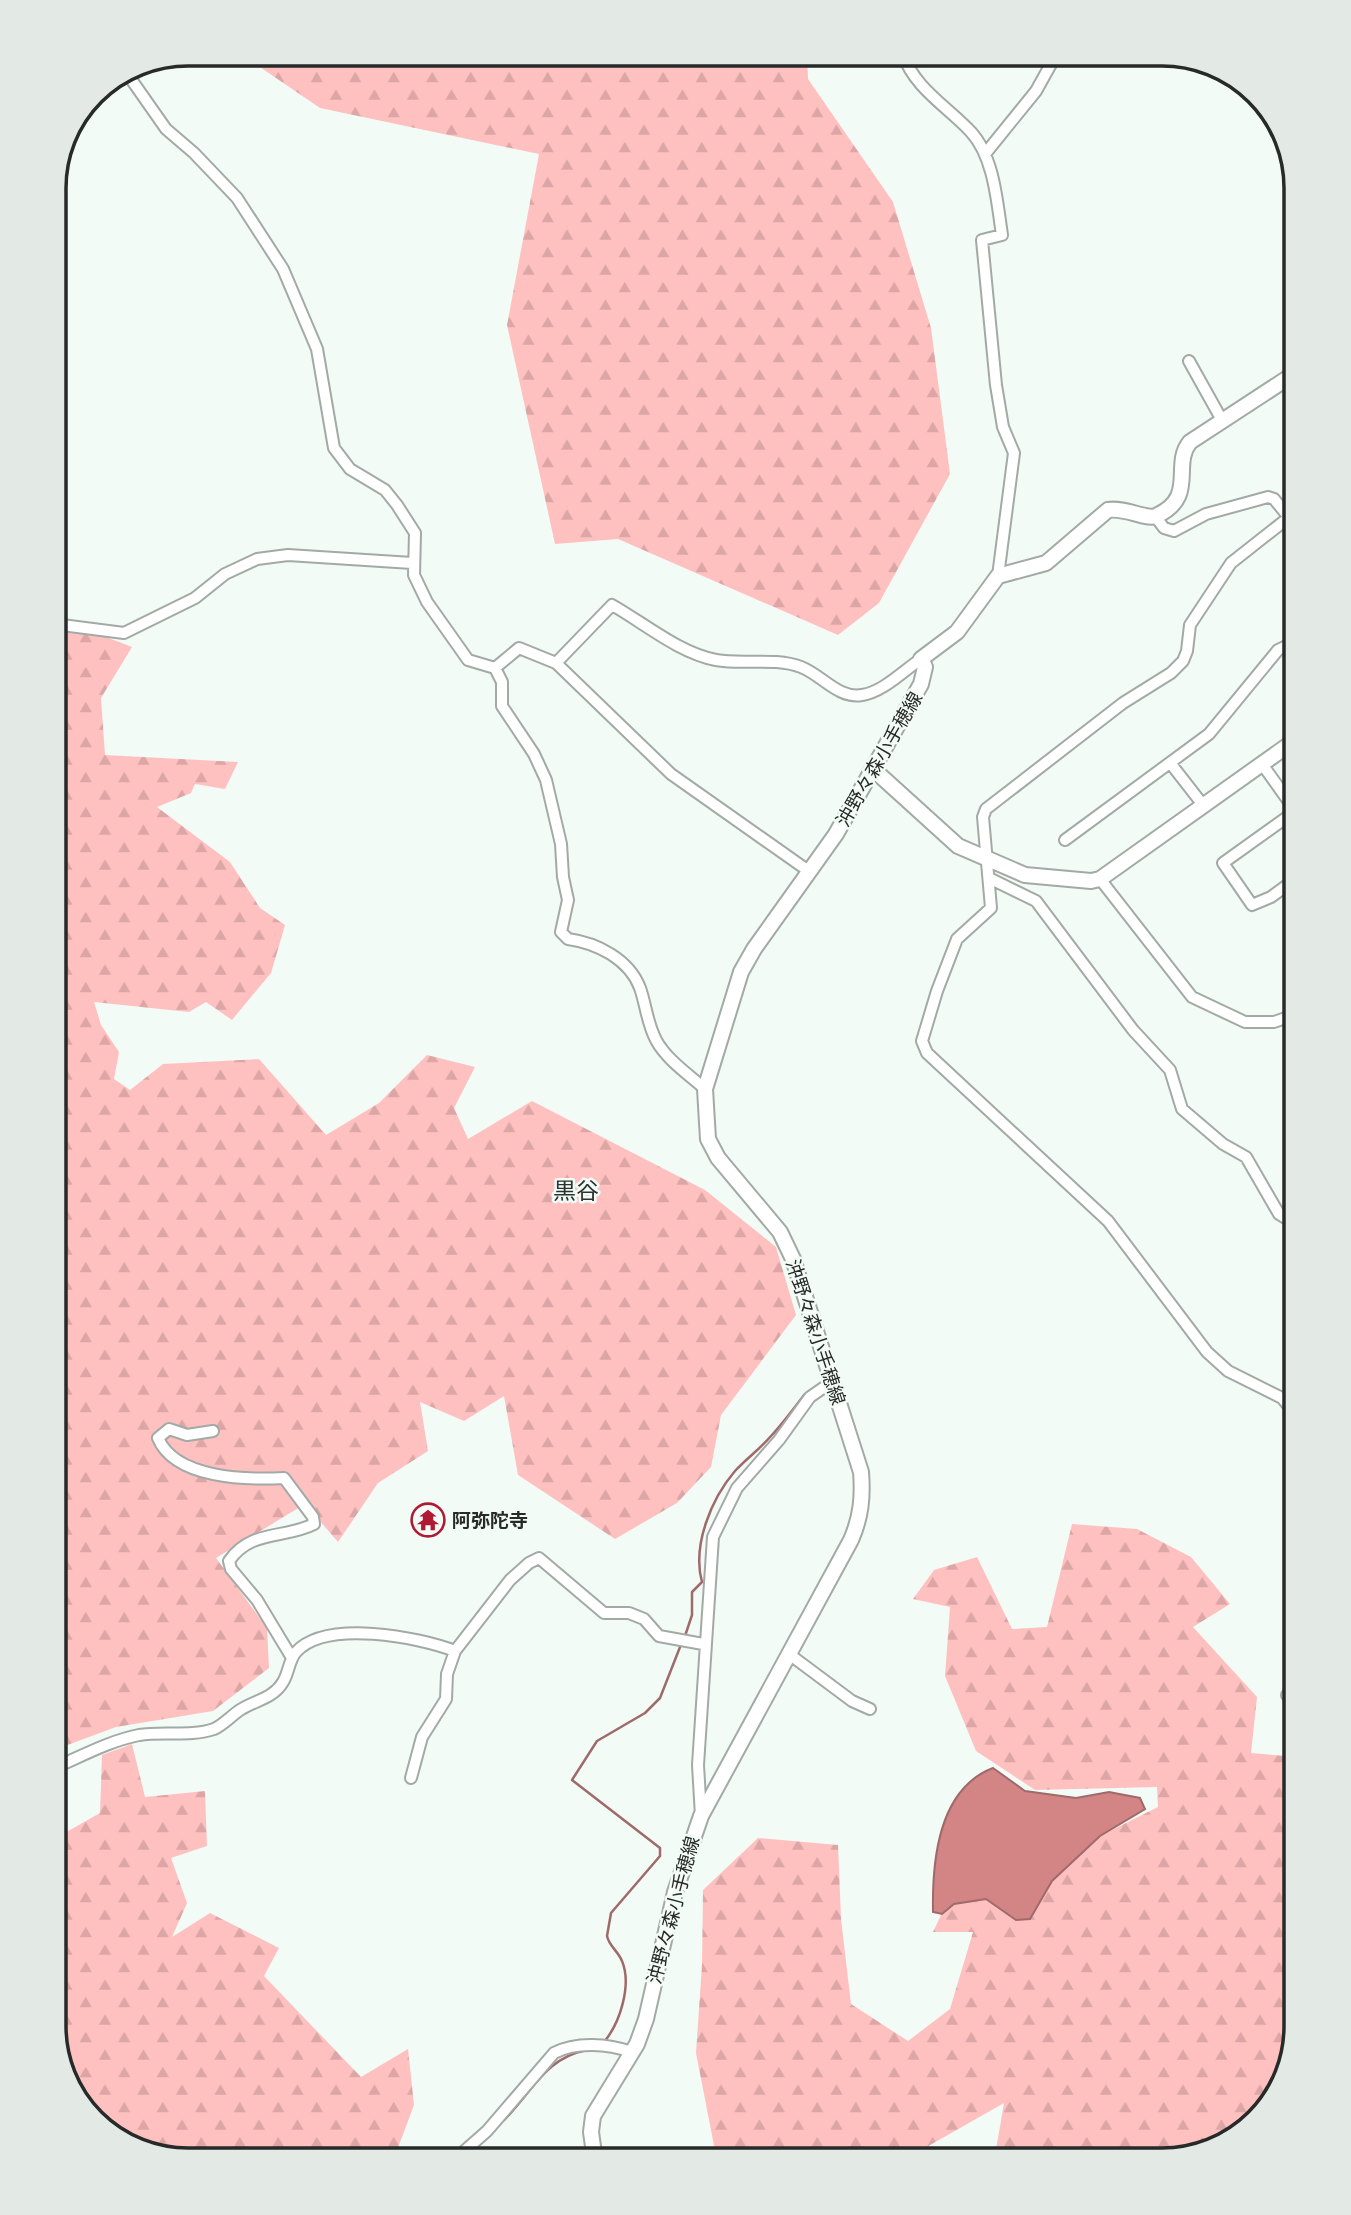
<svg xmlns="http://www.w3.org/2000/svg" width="1351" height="2215" font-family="'Asap Condensed','Noto Sans JP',sans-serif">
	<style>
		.forest { fill: url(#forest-firs) }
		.water { fill: #d38586; stroke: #9f6a6a; stroke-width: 2 }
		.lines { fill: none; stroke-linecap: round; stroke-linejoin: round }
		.stream { stroke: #9f6a6a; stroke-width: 2.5 }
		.street-casing { stroke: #a3aaa6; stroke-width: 14 }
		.secondary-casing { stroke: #a3aaa6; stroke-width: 18 }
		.street { stroke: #fff; stroke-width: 10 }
		.secondary { stroke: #fff; stroke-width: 14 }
		.labels { text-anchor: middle; stroke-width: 5; stroke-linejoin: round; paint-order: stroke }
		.street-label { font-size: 19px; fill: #272a28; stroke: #f3fbf7 }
		.poi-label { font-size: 19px; font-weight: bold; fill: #272a28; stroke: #f3fbf7; text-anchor: start }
		.quarter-label { font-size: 23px; fill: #2c322f; stroke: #f3fbf7 }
		.rim { fill: none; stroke: #272a28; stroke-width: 3.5 }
	</style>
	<defs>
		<pattern id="forest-firs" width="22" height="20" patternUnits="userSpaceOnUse" patternTransform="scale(1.75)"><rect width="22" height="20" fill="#ffc1c0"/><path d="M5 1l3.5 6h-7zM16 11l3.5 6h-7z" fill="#dba6a5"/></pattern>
	</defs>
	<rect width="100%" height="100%" fill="#f3fbf7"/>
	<!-- forest -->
	<path class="forest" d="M241,54H807L808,79L893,202L931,328L950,474L879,603L838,635L618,539L555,544L507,325L539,154L320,108Z
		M54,617L132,647L101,698L105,755L238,762L225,789L195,784L191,793L157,807L230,862L260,908L285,925L271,973L232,1020L206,1002L189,1012L94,1002L101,1025L119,1052L114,1079L130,1090L163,1064L259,1059L326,1135L379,1103L427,1055L475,1067L454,1108L468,1139L532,1101L705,1190L776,1247L796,1315L721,1415L711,1467L677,1503L615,1539L518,1475L504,1396L464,1421L420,1402L428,1451L378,1483L338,1542L305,1504L216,1558L267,1628L269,1668L213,1711L116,1727L54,1750Z
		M1072,1524L1137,1529L1191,1557L1230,1604L1193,1627L1257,1697L1251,1753L1297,1757V2027L1274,2101L1222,2147L1163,2161H994L1004,2103L902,2161H717L696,2053L702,1965L703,1890L758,1838L838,1845L841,1919L851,2004L908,2041L950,2009L973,1932H933L948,1900L1059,1868L1100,1836L1158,1807L1157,1787L1035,1790L976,1751L945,1676L950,1607L913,1599L934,1570L977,1557L1012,1629L1047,1627Z
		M132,1744L145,1797L205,1791L207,1846L171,1858L187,1903L172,1937L210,1913L279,1948L264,1976L361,2077L408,2049L414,2105L393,2161L180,2160L114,2138L68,2086L54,2027V1839L100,1813L102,1755Z"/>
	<!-- water -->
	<path class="water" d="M993,1768L1025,1791L1076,1798L1109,1792L1140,1798L1145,1809L1100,1836L1052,1881L1030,1919L1016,1920L986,1899L954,1904L942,1914L933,1912C932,1861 938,1789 993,1768Z"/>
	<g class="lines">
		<!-- stream -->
		<path class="stream" d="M685,1636L692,1615V1592L702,1582C692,1546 711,1499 735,1471C746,1459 760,1449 771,1436C783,1423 794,1408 805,1394
			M604,2042C620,2023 632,1985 622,1961C618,1951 609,1946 607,1936L611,1913L660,1856V1848L572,1780L597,1741L645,1713L660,1698L682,1642
			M504,2120C533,2091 545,2058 587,2050"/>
		<defs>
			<path id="street" d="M903,54C914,88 948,107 971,132C994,157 997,202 1002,235L982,240L996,385L1003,427L1014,453L998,576
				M126,72L166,129L194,153L237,198L283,269L317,349L334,448L350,469L385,490L397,505L415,533L414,575L427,602L468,660L495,668L519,648L556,663L671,774L810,872
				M985,154L1036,91L1056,55
				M1189,361L1223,422
				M1155,516L1164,528L1174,531L1206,514L1268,497L1274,499L1288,516
				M54,624L124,633L195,598L225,574L257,559L288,555L412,563
				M556,663L612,605C644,623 679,653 716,660C744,665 774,657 801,667C822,675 838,699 862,695C883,692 903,671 921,659
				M495,668L502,682V706L534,754L546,780L561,844L563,877L568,900L561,932L568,939C597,943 629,959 640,988C646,1005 647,1023 656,1040C666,1059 688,1074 705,1089
				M1171,764L1203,805
				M1262,764L1297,813
				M1065,840L1209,734L1278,650L1297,641
				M1297,878L1271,897L1252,905L1223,863L1297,810
				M991,879L1036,901L1133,1030L1170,1070L1182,1109L1223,1144L1246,1157L1279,1214L1297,1225
				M1100,879L1192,997L1245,1022H1274L1297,1014
				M1297,1416L1282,1398L1228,1371L1207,1352L1108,1221L927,1053L922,1041L937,991L957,939L991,908L983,817L986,809L1123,703L1171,673L1183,661L1187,651L1190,625L1231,563L1297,511
				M213,1431L187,1435L169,1429L158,1438C175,1479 247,1480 284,1478L313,1517L314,1524C285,1539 251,1529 229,1561L231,1569L257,1600L292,1658
				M789,1654L852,1701L870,1709
				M1287,1695L1297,1705
				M54,1768C82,1756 109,1741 139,1735C162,1731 191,1737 214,1729C223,1725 231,1716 240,1710C255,1700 273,1699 283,1682C289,1672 289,1660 296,1652C326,1619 419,1637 455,1651
				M411,1778L422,1737L446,1699L447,1674L455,1651L510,1580L529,1563L539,1558L604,1613H629L644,1619L659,1636L703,1644
				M701,1816L698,1765L713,1537L737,1488L779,1440L810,1397L833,1381
				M453,2161L487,2131L554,2053C577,2041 608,2044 632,2052"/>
			<path id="secondary" d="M873,769L958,846L1025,875L1091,881L1100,879L1297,739
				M595,2161L591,2132L593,2116L637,2044L646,2019L675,1892L701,1816L851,1540C861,1517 863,1497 861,1472L793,1259L780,1232L718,1158L708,1139L705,1089L741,972L754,949L836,834L921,684L925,667L921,659L957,632L998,576L1046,563L1108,510C1126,507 1145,520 1156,516C1198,497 1171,465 1190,442L1297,372"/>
		</defs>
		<!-- street casing -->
		<use href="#street" class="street-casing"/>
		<!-- secondary casing -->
		<use href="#secondary" class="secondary-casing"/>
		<!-- street -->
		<use href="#street" class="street"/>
		<!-- secondary -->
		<use href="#secondary" class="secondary"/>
	</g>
	<!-- icons -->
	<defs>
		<symbol id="temple-ring" viewBox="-11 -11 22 22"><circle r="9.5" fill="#f3fbf7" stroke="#af1b34" stroke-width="1.5"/><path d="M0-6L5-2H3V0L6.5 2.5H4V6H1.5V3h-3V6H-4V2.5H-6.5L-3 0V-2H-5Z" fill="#af1b34"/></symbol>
	</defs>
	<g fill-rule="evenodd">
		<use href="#temple-ring" x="409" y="1501" width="38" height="38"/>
	</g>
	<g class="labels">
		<!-- street labels -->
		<g class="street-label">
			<text transform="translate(879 759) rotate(-60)" y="7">沖野々森小手穂線</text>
			<text transform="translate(816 1332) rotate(72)" y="7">沖野々森小手穂線</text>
			<text transform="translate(673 1910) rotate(-75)" y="7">沖野々森小手穂線</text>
		</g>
		<!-- poi labels -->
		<g class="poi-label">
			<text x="452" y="1527">阿弥陀寺</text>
		</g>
		<!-- quarter labels -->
		<g class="quarter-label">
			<text x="576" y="1199">黒谷</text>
		</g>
	</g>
	<!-- crop -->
	<path d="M0 0H1351V2215H0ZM188 66H1162A122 122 0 0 1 1284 188V2026A122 122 0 0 1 1162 2148H188A122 122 0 0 1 66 2026V188A122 122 0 0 1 188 66Z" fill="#e3eae6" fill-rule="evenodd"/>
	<path class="rim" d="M188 66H1162A122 122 0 0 1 1284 188V2026A122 122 0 0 1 1162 2148H188A122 122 0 0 1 66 2026V188A122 122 0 0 1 188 66Z"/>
</svg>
